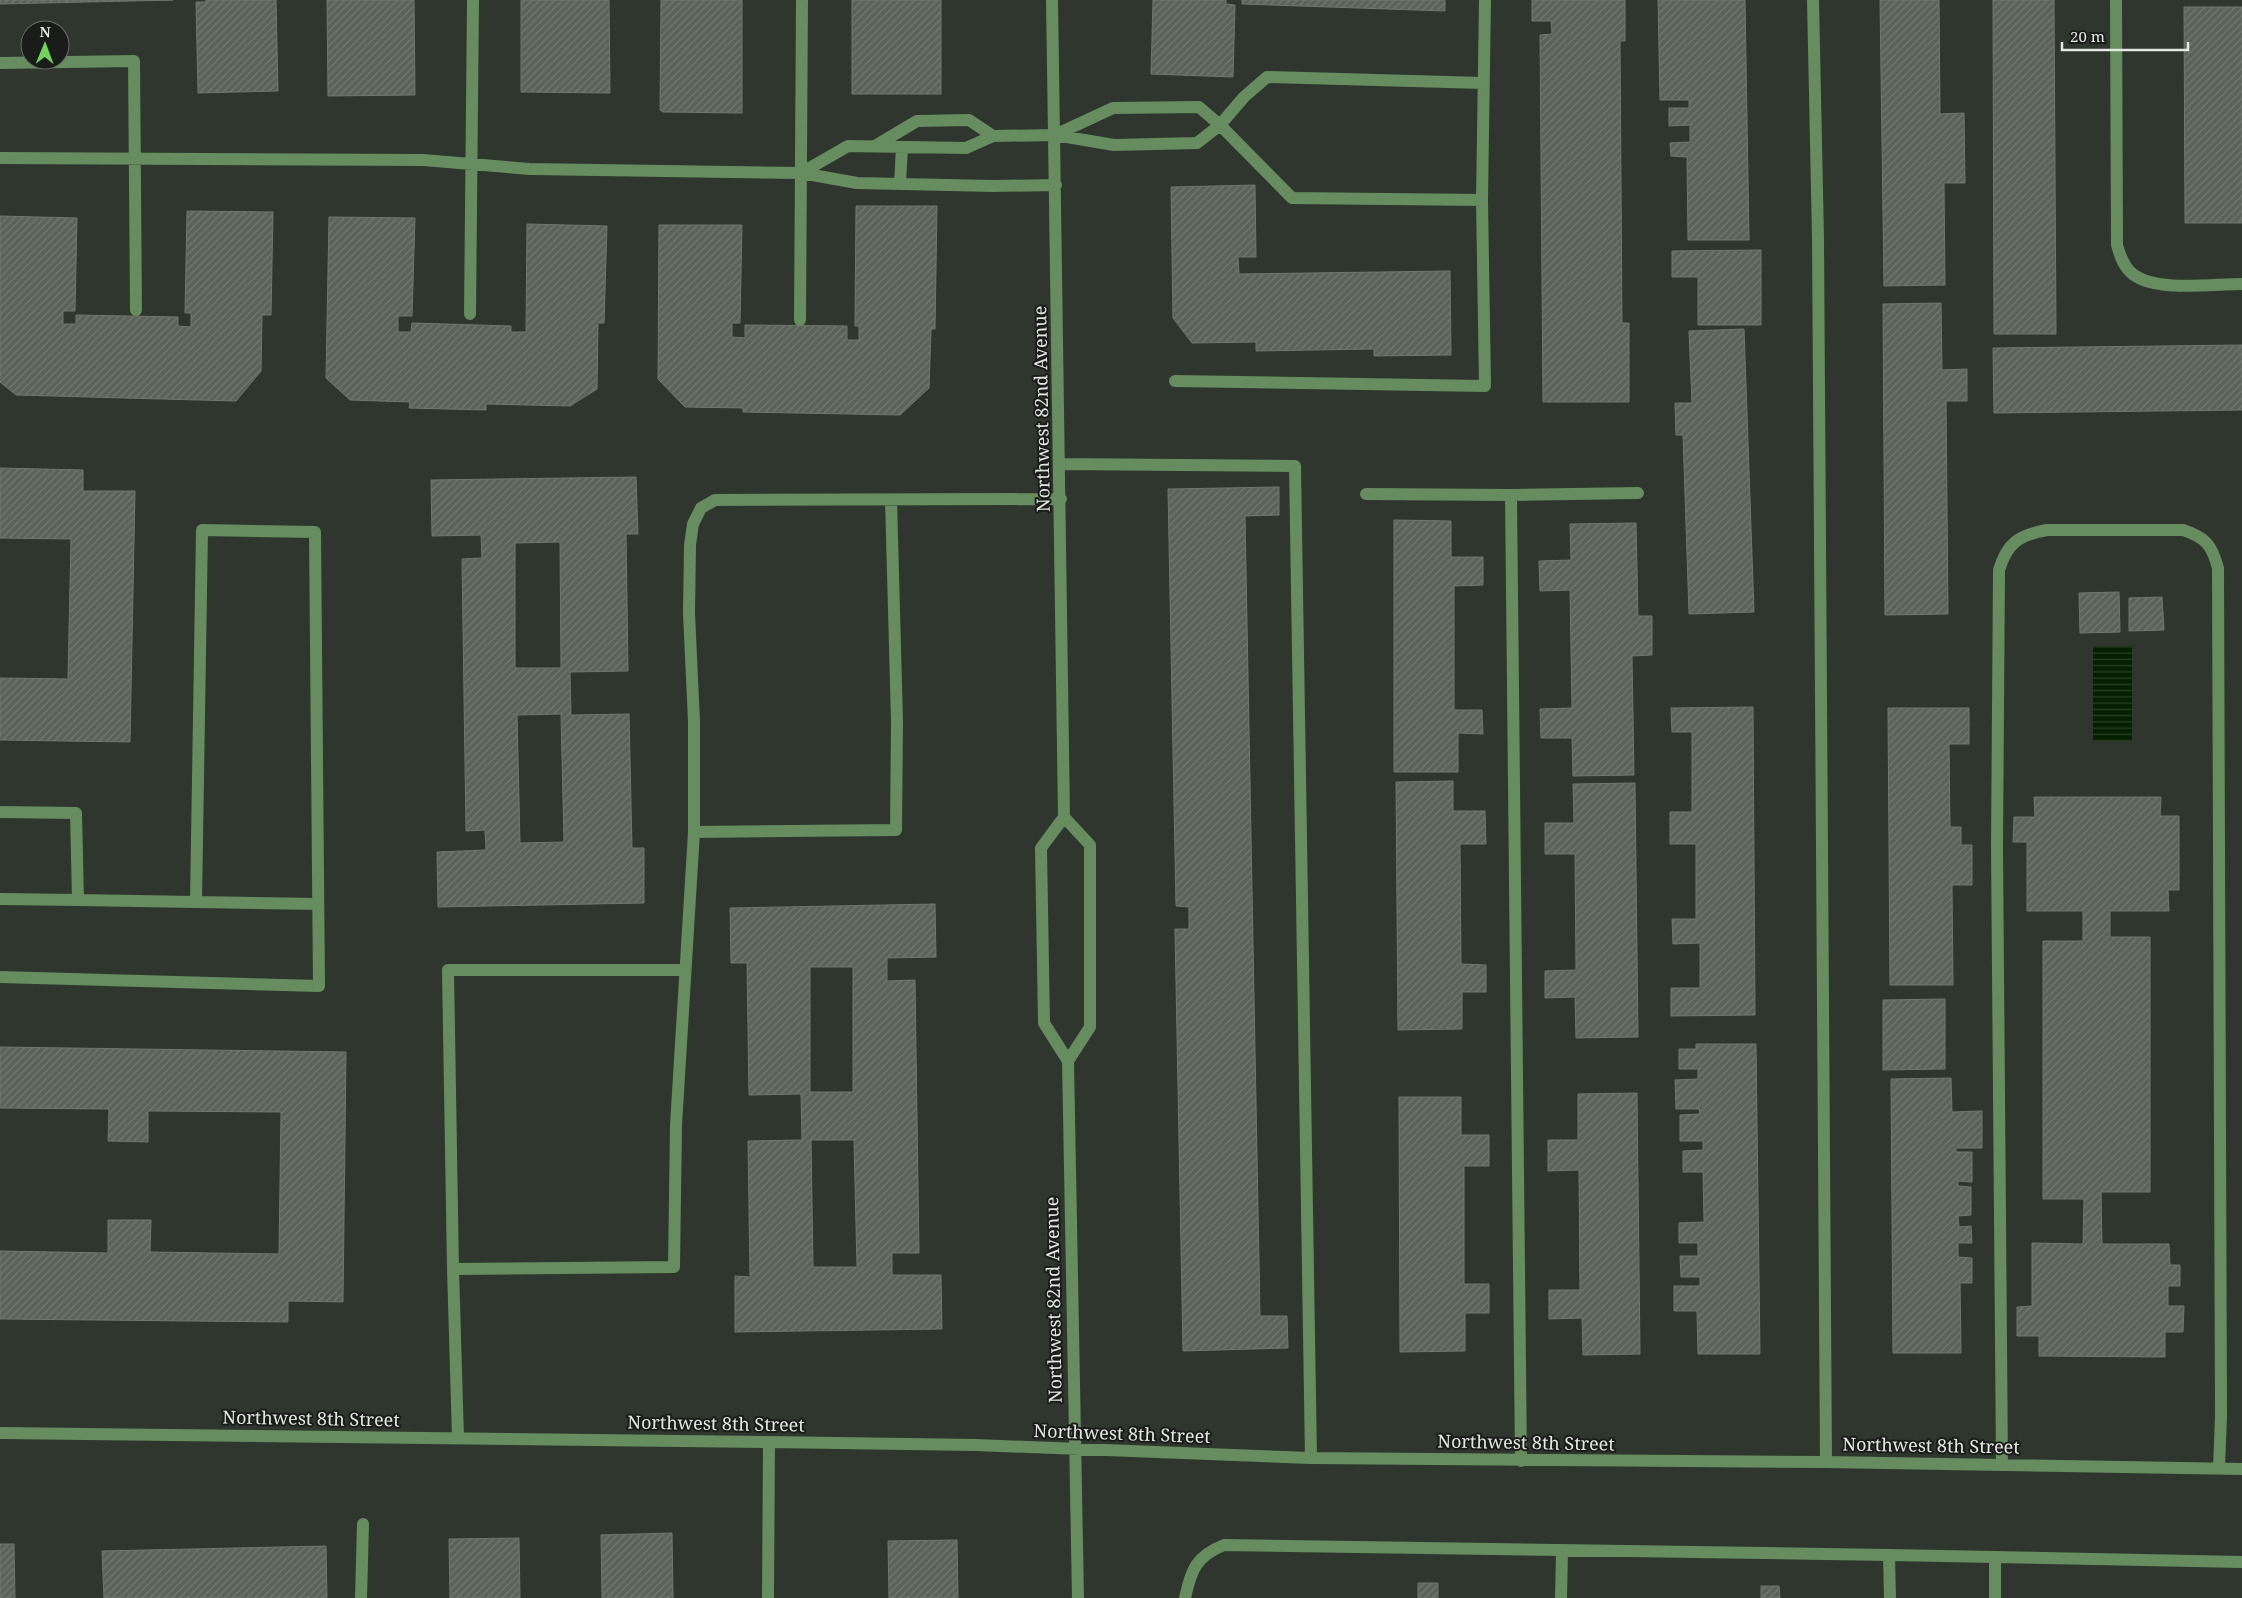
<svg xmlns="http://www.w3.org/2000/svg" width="2242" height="1598" font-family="'Noto Serif',serif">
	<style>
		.water { fill: url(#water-rules) }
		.building { fill: url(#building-hatch); stroke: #6f786e; fill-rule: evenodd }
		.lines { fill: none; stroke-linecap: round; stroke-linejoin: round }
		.minor { stroke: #668c5f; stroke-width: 12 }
		.labels { text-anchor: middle; stroke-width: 4; stroke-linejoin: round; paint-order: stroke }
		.street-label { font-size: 18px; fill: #e4e8e3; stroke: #191c18 }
	</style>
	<defs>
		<pattern id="water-rules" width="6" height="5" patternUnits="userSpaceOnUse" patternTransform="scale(1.25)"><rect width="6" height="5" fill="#032000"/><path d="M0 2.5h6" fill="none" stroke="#284025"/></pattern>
		<pattern id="building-hatch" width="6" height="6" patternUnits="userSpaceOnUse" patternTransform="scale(1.25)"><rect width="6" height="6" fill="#5b6359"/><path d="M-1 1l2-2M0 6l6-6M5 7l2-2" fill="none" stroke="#727971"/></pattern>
	</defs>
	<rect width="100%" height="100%" fill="#2e362d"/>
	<!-- water -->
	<path class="water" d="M2093,646H2132V741H2093Z"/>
	<!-- building -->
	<path class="building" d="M0,0H173L0,4Z
		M206,0H276L278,91L198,93L196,2H206Z
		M327,0H414L415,95L328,96Z
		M521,0H609L610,93L521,92Z
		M661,0H742V113L663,112L660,110Z
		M852,0H941V94H852Z
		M1153,0H1226V4L1235,5L1233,77L1151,74Z
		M1242,0H1445V11L1242,4Z
		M1532,0H1625V41H1620L1622,323H1629V402H1543L1540,35L1552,34L1551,21H1532Z
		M1658,0H1745L1749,240H1688L1687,157L1671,156L1670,143L1690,142V125L1669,126V108H1689V100H1660Z
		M1880,0H1939L1940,114L1964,113L1965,183H1944L1945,285L1884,286Z
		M1993,0H2054L2056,334H1994Z
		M2184,7H2242V223H2185Z
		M1255,185L1256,257H1238L1239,274L1450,271L1451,355L1374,356V349L1256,351V342L1192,343L1173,318L1171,187Z
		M856,206H937L935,329H931L929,388L900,415L743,412V408L685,407L658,379L659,225H742L740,323H732V337L745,338V325L847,326V340H859V326H855Z
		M187,211L273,212L271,315H262L261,371L236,401L16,395L0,382V216L77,218L75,311H63V324H76V315L178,317V326L191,327V313H185Z
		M329,217L415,218L412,316H398V332H411L412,323L511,326V332H526L527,224L607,226L604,323H598L597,389L570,406L486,404V410L409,408L410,402L350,400L326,378Z
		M1761,250V325H1698V277H1672V251Z
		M1941,303L1942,370L1967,369V401H1946L1948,614L1885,615L1883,304Z
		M1744,329L1754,612L1689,614L1683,435H1676L1675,403H1692L1689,331Z
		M2242,345V410L1994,413L1993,348Z
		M0,468L83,470V491H135L130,742L0,740V678L68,679L71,539L0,538Z
		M636,477L638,534H626L628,671L570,672L571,715L629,714L632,848H644V903L438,907L437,852L486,850L485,830L466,831L462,559L482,558L481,535L432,536L431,480ZM560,542L561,668H515V543ZM561,714L564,842L520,843L517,715Z
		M1279,487V515L1245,516L1260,1316H1287L1288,1348L1183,1351L1175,929H1189V907L1176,906L1168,489Z
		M1394,520L1451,521V557H1483V585L1454,586V710H1482L1483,734L1458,733V772H1394Z
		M1636,523L1638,616H1652V655L1632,656L1634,775L1573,776L1572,738H1541L1540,709L1572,708L1570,590L1540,591L1539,561L1571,560L1570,524Z
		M2119,592L2120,632L2080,633L2079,593Z
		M2162,597L2164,630L2129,631V598Z
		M1753,707L1755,1015L1671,1016V988H1700V943L1673,944L1672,919H1696V844H1670V812H1692V732H1672L1671,708Z
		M1888,708H1969V744H1949L1950,827H1961V845H1972V885H1952L1953,985H1890Z
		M1453,781V811H1485L1486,844H1460L1461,964L1486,965V992H1462V1029L1398,1030L1396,782Z
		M1635,783L1638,1037L1576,1038L1575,997L1545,998V971L1576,970L1575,854H1545V823H1574L1573,784Z
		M2034,797H2161L2160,816H2179V890H2168L2169,911H2110V937H2150V1192H2101L2102,1244H2169L2170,1265H2180V1286H2168V1306H2184L2183,1332H2165V1357L2039,1356V1336H2017V1307L2032,1306V1243L2083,1244L2084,1199H2043V941H2083V911H2027V842H2013L2014,817H2035Z
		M935,904L936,957L887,958V981L915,980L919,1253H892V1275H941L942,1329L735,1332V1276L750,1277L748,1141L802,1140L801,1094L749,1095L747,963H731L730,908ZM810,967H853V1092H810ZM811,1140H854L857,1267H813Z
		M1945,999V1069L1883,1070V1000Z
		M1696,1044H1756L1760,1354H1698L1697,1311H1674V1286H1700V1277H1681L1680,1256H1698V1243H1679V1223L1704,1222L1703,1172H1683V1151L1703,1150V1141H1680V1115L1700,1114L1699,1109H1676L1675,1080L1698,1079V1069H1679V1049H1696Z
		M0,1047L346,1052L343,1302L288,1301V1322L0,1319V1251L108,1253V1220H151L150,1252L279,1254L281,1112L148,1111V1142L108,1141L109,1109L0,1108Z
		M1951,1078L1952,1112L1982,1111V1148H1956V1152H1972V1182L1958,1181V1186L1971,1187V1215L1958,1216L1959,1227L1971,1226L1972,1243H1958V1257L1972,1258V1283H1960L1961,1353H1893L1891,1079Z
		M1637,1093L1640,1354L1583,1355L1582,1318L1549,1319V1290H1580L1579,1170L1548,1171V1140H1578V1094Z
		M1399,1097H1461V1135H1489V1166H1464V1284H1489V1313H1465V1351L1400,1352Z
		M672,1533L673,1598H602L601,1535Z
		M519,1538L520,1598H450L449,1539Z
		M957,1540L958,1598H889L888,1541Z
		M0,1544H14L15,1598H0Z
		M326,1546L327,1598H104L102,1551Z
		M1418,1583H1438V1598H1418Z
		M1761,1586H1779L1780,1598H1761Z"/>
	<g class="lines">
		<!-- minor -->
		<path class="minor" d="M1052,0L1064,817
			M1813,0L1818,238L1826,1462
			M2116,0L2117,245C2120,256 2124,268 2134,275C2158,292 2212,284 2242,284
			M0,63L134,61L136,310
			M1055,135L1113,108L1199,107L1220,125L1292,198L1482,200
			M875,146L917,121L969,120L993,136
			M0,158L423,160L530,169L801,173L857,183L993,186L1056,185
			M801,173L848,146L966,148L993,136L1055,135L1114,145L1197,143L1220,125L1244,97L1267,77L1483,83
			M900,184L902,147
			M470,314L473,0
			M800,320L802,0
			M1175,381L1485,386L1482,200L1485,0
			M1060,464L1295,466L1311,1458
			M1366,494L1511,495L1521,1461
			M1511,495L1638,493
			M0,812L76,813L78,900L196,902L202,530L315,532L319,986L0,977
			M694,832L896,830L897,721L891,500
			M0,899L78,900
			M196,902L318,904
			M1068,1061L1090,1027V845L1064,817L1041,848L1044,1023L1068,1061L1078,1598
			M453,1269L448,970H684
			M0,1433L769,1442L976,1445L1311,1458L1826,1462L2242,1469
			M458,1438L453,1269L674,1267L676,1125L694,832V722L689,613L690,545L693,524L701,508L715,500L1061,499
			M2002,1465L1997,847L1999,570C2007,543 2019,535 2047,530H2183C2205,537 2212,545 2218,568L2221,1416L2219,1468
			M361,1598L363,1524
			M768,1598L769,1442
			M1185,1598C1191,1570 1196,1556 1224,1545L1889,1555
			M1561,1598L1562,1551
			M1890,1598L1889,1555L1995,1557
			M1995,1598V1557L2242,1562"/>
	</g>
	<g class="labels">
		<!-- street labels -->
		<g class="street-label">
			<text transform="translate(1042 409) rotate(-91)" y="6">Northwest 82nd Avenue</text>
			<text transform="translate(1054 1300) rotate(-91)" y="6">Northwest 82nd Avenue</text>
			<text transform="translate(311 1419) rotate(1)" y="6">Northwest 8th Street</text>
			<text transform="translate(716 1424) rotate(1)" y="6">Northwest 8th Street</text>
			<text transform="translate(1122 1434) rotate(2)" y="6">Northwest 8th Street</text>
			<text transform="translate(1526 1443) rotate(1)" y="6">Northwest 8th Street</text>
			<text transform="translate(1931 1446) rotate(1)" y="6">Northwest 8th Street</text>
		</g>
	</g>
	<!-- north arrow -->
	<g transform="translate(45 45) rotate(1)"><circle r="24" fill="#191c18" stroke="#6a6e69"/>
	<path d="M0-4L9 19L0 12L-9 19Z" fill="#71d35e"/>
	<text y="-8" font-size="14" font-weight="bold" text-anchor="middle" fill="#e4e8e3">N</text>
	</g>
	<!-- scale -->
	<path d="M2062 42v8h126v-8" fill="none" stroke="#e4e8e3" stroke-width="2.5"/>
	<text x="2070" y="42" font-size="15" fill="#e4e8e3" stroke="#191c18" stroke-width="4" paint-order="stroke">20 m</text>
</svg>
